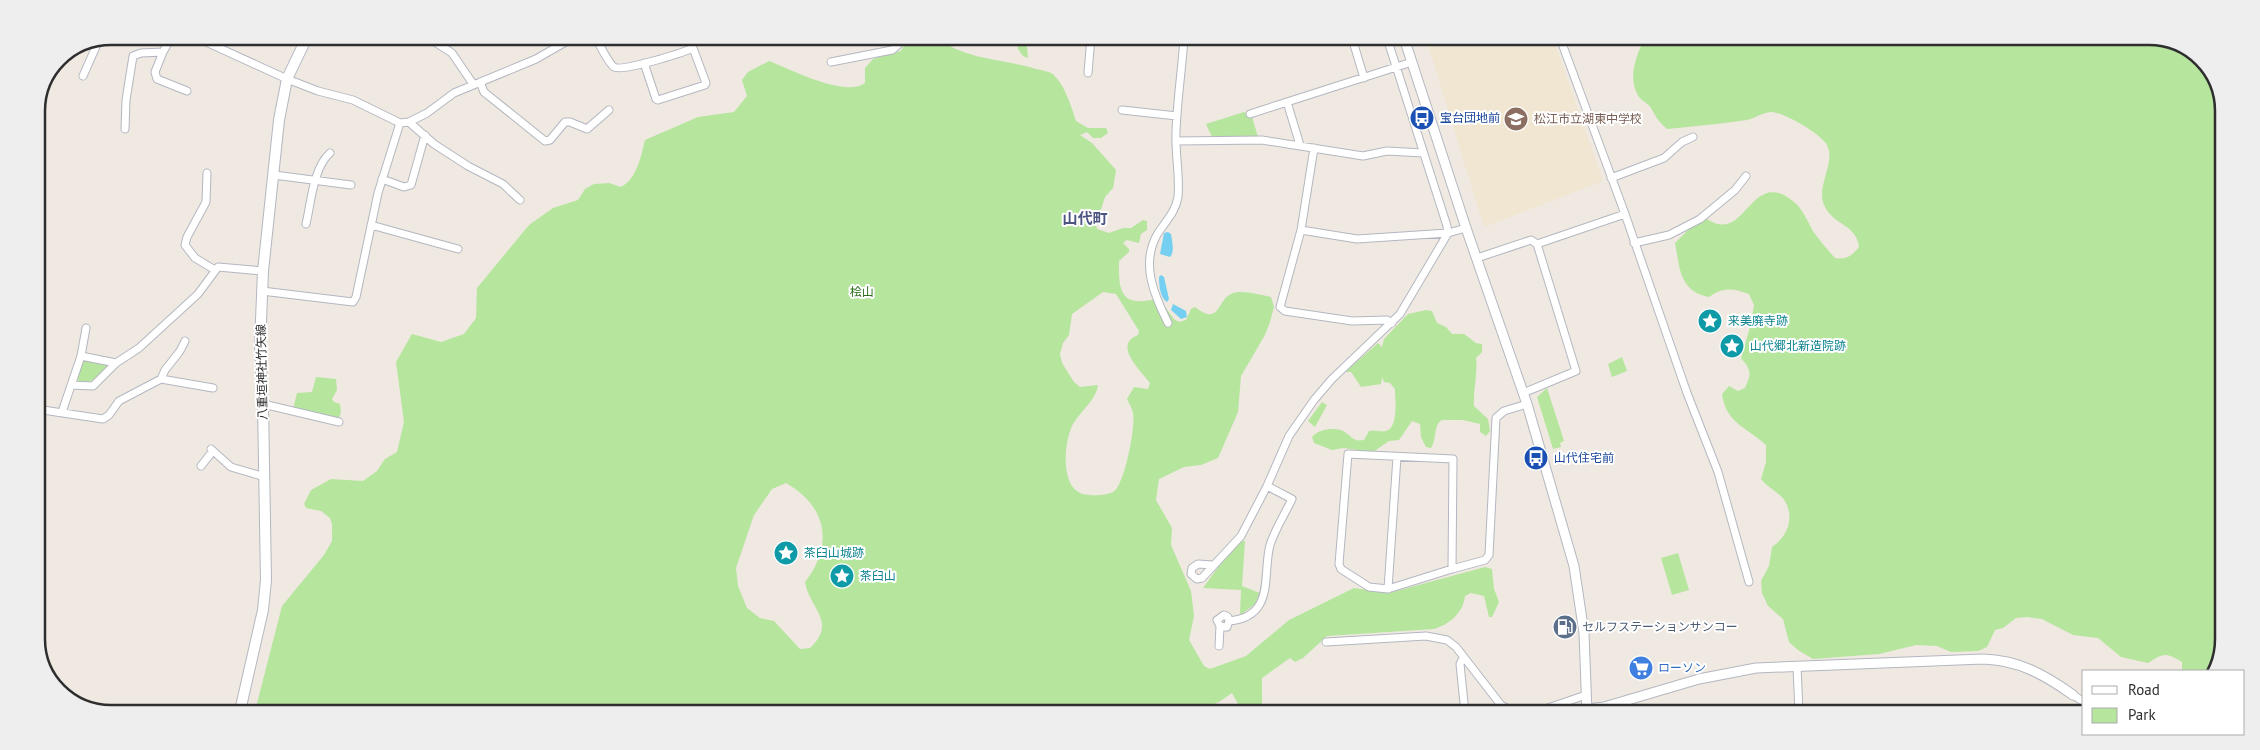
<svg xmlns="http://www.w3.org/2000/svg" width="2260" height="750" font-family="'PT Sans','Noto Sans JP',sans-serif">
	<style>
		.education { fill: #f0e6d1 }
		.green { fill: #b6e59e; fill-rule: evenodd }
		.water { fill: #75cff0 }
		.lines { fill: none; stroke-linecap: round; stroke-linejoin: round }
		.minor-casing { stroke: #b4b7c1; stroke-width: 9 }
		.tertiary-casing { stroke: #b4b7c1; stroke-width: 11 }
		.secondary-casing { stroke: #b4b7c1; stroke-width: 12 }
		.minor { stroke: #fff; stroke-width: 7 }
		.tertiary { stroke: #fff; stroke-width: 9 }
		.secondary { stroke: #fff; stroke-width: 10 }
		.labels { text-anchor: middle; stroke-width: 4; stroke-linejoin: round; paint-order: stroke }
		.transit-label { font-size: 12px; fill: #164399; stroke: #fff; text-anchor: start }
		.education-label { font-size: 12px; fill: #785e54; stroke: #fff; text-anchor: start }
		.park-label { font-size: 12px; fill: #2c6e1b; stroke: #fff }
		.culture-label { font-size: 12px; fill: #0d838f; stroke: #fff; text-anchor: start }
		.street-label { font-size: 12px; fill: #2e2e2e; stroke: #fff }
		.service-label { font-size: 12px; fill: #4e5e75; stroke: #fff; text-anchor: start }
		.shop-label { font-size: 12px; fill: #366cbe; stroke: #fff; text-anchor: start }
		.quarter-label { font-size: 15px; font-weight: bold; fill: #4d5680; stroke: #fff }
		.rim { fill: none; stroke: #2e2e2e; stroke-width: 2.5 }
	</style>
	<rect width="100%" height="100%" fill="#efe9e1"/>
	<!-- education -->
	<path class="education" d="M1426,38H1553L1603,181L1484,227Z"/>
	<!-- green -->
	<path class="green" d="M908,37H937C963,60 1005,59 1036,69C1041,70 1047,71 1051,73C1063,80 1072,108 1076,121L1088,128H1106L1108,133L1101,138H1093L1087,132L1080,135L1092,143L1116,170L1113,188L1105,197L1096,225L1097,229L1109,233L1123,228H1131L1143,220L1147,221V230L1141,234L1139,243L1127,240L1123,243L1129,249V252L1119,261C1119,275 1117,300 1136,301C1144,302 1152,299 1160,300L1174,319L1179,322L1186,320L1191,309L1195,307C1220,327 1217,300 1231,294C1241,289 1260,295 1271,297L1274,307L1270,322L1265,335L1241,376L1238,412L1218,458L1201,465L1184,467L1159,479L1156,500L1172,528L1171,545L1191,591L1194,616L1189,640L1204,666L1210,669L1246,656L1289,620L1354,588L1389,593L1485,567L1492,569L1494,589L1499,602L1492,617H1489L1484,596L1471,593L1465,596C1463,613 1450,624 1434,629L1327,636L1303,658L1295,662L1290,658L1262,678V704L1251,713H1243L1232,693L1219,702L1207,707L1206,713L255,711L282,606L324,555L332,541V524L330,518L321,511L306,508L304,504L311,490L331,479L363,481L377,471L385,459L397,452L404,422L396,362L412,334L441,342L464,334L476,318L477,288L529,225L553,208L578,200L585,189L594,184L609,183L621,187C637,179 641,156 645,140L698,117L734,112L747,96L742,80L748,72L769,61C790,69 845,98 865,83V68L873,59L901,51ZM1103,292L1116,294L1139,331L1138,335C1112,345 1141,371 1150,383L1148,389L1134,387L1127,399C1129,403 1132,408 1133,413C1136,426 1124,487 1113,492C1105,496 1092,496 1083,494C1060,488 1064,443 1072,426C1079,412 1096,401 1098,385L1080,387L1074,382L1062,363L1060,354L1063,343L1069,335L1072,314ZM786,483C827,506 834,545 805,582C809,608 838,622 810,648L800,649L774,621L760,618L747,608L738,586L736,568L754,515L772,489Z
		M1017,37H1026L1028,58L1023,56L1018,49Z
		M1645,38L1910,39L1912,41H1920L1922,39H2169L2205,62L2224,106L2221,659L2213,671H2182V662C2166,652 2163,653 2148,663L2121,657L2098,638L2073,635L2042,619L2027,617L2016,618L2003,628L1995,630L1987,647L1978,651L1951,652L1937,646L1916,645L1879,654L1813,659L1798,650L1789,642L1783,619L1768,606L1762,593L1761,581L1769,566L1772,547C1787,537 1795,519 1785,501C1779,492 1768,488 1761,479L1766,462V445C1746,427 1726,423 1722,394L1729,386L1738,391L1745,388C1752,373 1751,370 1741,358L1751,324L1754,305L1749,294C1733,288 1723,287 1709,297C1679,291 1680,268 1675,243L1695,223L1707,219C1746,246 1750,165 1794,202C1802,208 1808,222 1813,231C1819,240 1827,249 1835,258C1846,260 1852,256 1859,247C1856,223 1833,226 1824,205C1816,185 1836,164 1827,145C1821,134 1785,113 1772,112C1764,112 1755,118 1747,120C1720,124 1694,126 1667,129C1657,120 1657,118 1651,108C1648,103 1642,101 1639,97C1627,79 1636,55 1645,38Z
		M1244,112L1252,117L1258,137H1212L1206,124Z
		M1426,310L1432,311L1437,323L1446,327L1452,334H1464L1476,343L1482,344V352L1476,358C1478,374 1473,390 1474,406L1488,419L1490,431L1486,436L1480,432V424L1463,420H1442C1433,425 1437,440 1431,448L1426,447L1421,437L1420,424L1412,421L1399,440L1389,441L1373,452L1343,448L1332,450L1314,443L1312,437C1319,429 1334,427 1343,431C1352,436 1352,442 1364,440L1369,431C1375,430 1381,432 1386,431C1399,427 1395,399 1395,389L1390,383L1384,382L1382,377L1381,384L1361,387L1351,372H1345L1378,343L1382,347L1384,339L1408,314Z
		M1622,357L1627,371L1612,377L1608,364Z
		M85,359L106,363L108,368C99,375 87,389 76,379L82,361Z
		M316,377L336,379L337,390L332,399L334,402L340,404L341,412L339,418L337,420L293,409L297,393L312,392Z
		M1547,388L1564,441L1560,443L1561,447L1553,449L1537,397Z
		M1322,402L1327,405L1315,427L1308,421Z
		M1242,541H1245L1242,586L1260,593L1255,604L1242,614H1240L1241,590L1203,588L1224,559Z
		M1678,553L1689,590L1672,595L1661,558Z"/>
	<!-- water -->
	<path class="water" d="M1168,232L1171,234C1172,241 1175,252 1170,257L1160,254L1164,233Z
		M1161,275L1164,277L1169,299L1167,302C1160,298 1159,285 1159,277Z
		M1173,304L1186,311L1187,317L1181,319L1171,310Z"/>
	<g class="lines">
		<defs>
			<path id="minor" d="M172,36L163,52L155,72L157,79L187,91
				M193,36L287,79L318,91L353,100L400,123L409,122L427,113L454,93L536,59L569,40L582,37
				M427,37L452,53L473,84
				M595,37C599,43 608,63 614,67C622,72 682,53 693,48L689,37
				M1352,38L1364,78
				M1560,38L1625,214L1687,393L1718,472L1749,582
				M831,62L892,50L898,45V37
				M644,63L656,99L658,100L705,85L706,83L693,48
				M1088,73L1091,37
				M83,76L98,42
				M480,82L484,92L545,141L550,140L565,122H570L587,129L609,110
				M1122,110L1177,116
				M1250,114L1287,102
				M409,122L434,144L468,166L503,184L520,200
				M125,129L126,100L133,56L141,53L163,52
				M1176,141L1262,140L1363,156L1387,151L1423,153
				M1300,145L1287,102L1412,62
				M1314,148L1301,230L1280,307L1285,311L1352,321L1387,320L1392,323
				M207,173L206,202L187,237L185,245L195,258L215,270
				M274,175L351,185
				M1611,178L1664,158L1682,142L1693,137
				M382,179L404,187L411,185L425,135
				M306,224C311,203 313,168 330,153
				M371,225L458,249
				M1301,230L1357,239L1448,233L1466,228
				M1634,243L1669,235L1700,219L1735,190L1746,176
				M1537,244L1625,214
				M1477,258L1531,240L1537,244L1576,371L1523,393
				M262,291L353,302L356,297L378,193L400,123
				M1168,323C1154,295 1140,263 1158,233C1166,221 1176,211 1178,197C1180,176 1175,153 1176,132C1177,101 1182,69 1184,38
				M81,356L86,328
				M161,379L165,370L180,351L185,341
				M71,385L93,386L116,363L139,348L198,294L218,267L263,271
				M263,404L339,422
				M36,409L103,419L109,415L119,401L161,379L213,388
				M63,409L81,356L116,363
				M211,449L231,467L265,477
				M201,466L212,452
				M1267,486L1289,436L1314,400L1332,379L1400,314L1448,233L1447,226L1387,38
				M1213,565L1198,564L1192,568L1191,574L1197,579L1202,578L1241,536L1267,486L1292,499C1285,514 1275,529 1270,545C1262,574 1276,617 1229,621L1227,627L1220,626L1217,620L1224,615L1228,617L1229,621
				M1452,569L1485,560L1489,555L1496,418L1504,411L1527,404
				M1388,589L1369,587L1341,569L1339,564L1348,454L1453,459L1452,569L1388,589L1397,457
				M1326,642L1426,636L1447,640L1456,647L1501,705L1515,713
				M1219,646L1220,626
				M1463,658L1460,664L1465,713
				M1797,666L1799,713
				M2073,695L2084,702
				M1533,713L1586,695"/>
			<path id="tertiary" d="M1404,38L1466,228L1527,404L1574,566L1584,633L1587,713
				M1587,709L1604,707L1699,679L1756,668L1983,659C2019,660 2045,675 2073,695"/>
			<path id="secondary" d="M240,711L263,610L266,580L263,404L260,345L263,271L279,120L287,79L307,37"/>
		</defs>
		<!-- minor casing -->
		<use href="#minor" class="minor-casing"/>
		<!-- tertiary casing -->
		<use href="#tertiary" class="tertiary-casing"/>
		<!-- secondary casing -->
		<use href="#secondary" class="secondary-casing"/>
		<!-- minor -->
		<use href="#minor" class="minor"/>
		<!-- tertiary -->
		<use href="#tertiary" class="tertiary"/>
		<!-- secondary -->
		<use href="#secondary" class="secondary"/>
	</g>
	<!-- icons -->
	<defs>
		<symbol id="bus-disc" viewBox="-11 -11 22 22"><circle r="9.5" fill="#1a4fb4" stroke="#fff"/><path d="M-5-6H5V4H4V6H2V4H-2V6H-4V4H-5ZM-3.5-4V0h7V-4ZM-3.5 1.2v1.5H-2V1.2ZM2 1.2v1.5H3.5V1.2Z" fill="#fff"/></symbol>
		<symbol id="school-disc" viewBox="-11 -11 22 22"><circle r="9.5" fill="#8d6e63" stroke="#fff"/><path d="M0-5L7-2L0 1L-7-2ZM-4 1L0 2.5L4 1V4Q0 6-4 4Z" fill="#fff"/></symbol>
		<symbol id="sight-disc" viewBox="-11 -11 22 22"><circle r="9.5" fill="#0f9aa8" stroke="#fff"/><path d="M0-6L1.8-2.2L6-1.7L2.9 1.2L3.7 5.4L0 3.3L-3.7 5.4L-2.9 1.2L-6-1.7L-1.8-2.2Z" fill="#fff"/></symbol>
		<symbol id="fuel-disc" viewBox="-11 -11 22 22"><circle r="9.5" fill="#5c6f8a" stroke="#fff"/><path d="M-5.5-6h7V0h2V4h1.3V-2.5L3-4.5l.8-.8L6-3V5H2.5V1h-1V6h-7ZM-4.2-4.7v3.2H.2V-4.7Z" fill="#fff"/></symbol>
		<symbol id="supermarket-disc" viewBox="-11 -11 22 22"><circle r="9.5" fill="#3f7fe0" stroke="#fff"/><path d="M-6-5.5h2.5l.6 2H6L4.5 2H-2.5L-4.4-4H-6ZM-1.5 3.2a1.3 1.3 0 1 0 .1 0ZM3 3.2a1.3 1.3 0 1 0 .1 0Z" fill="#fff"/></symbol>
	</defs>
	<g fill-rule="evenodd">
		<use href="#bus-disc" x="1408" y="104" width="28" height="28"/>
		<use href="#school-disc" x="1502" y="105" width="28" height="28"/>
		<use href="#sight-disc" x="1696" y="307" width="28" height="28"/>
		<use href="#sight-disc" x="1718" y="332" width="28" height="28"/>
		<use href="#bus-disc" x="1522" y="444" width="28" height="28"/>
		<use href="#sight-disc" x="772" y="539" width="28" height="28"/>
		<use href="#sight-disc" x="828" y="562" width="28" height="28"/>
		<use href="#fuel-disc" x="1551" y="613" width="28" height="28"/>
		<use href="#supermarket-disc" x="1627" y="654" width="28" height="28"/>
	</g>
	<g class="labels">
		<!-- transit labels -->
		<g class="transit-label">
			<text x="1440" y="122">宝台団地前</text>
			<text x="1554" y="462">山代住宅前</text>
		</g>
		<!-- education labels -->
		<g class="education-label">
			<text x="1534" y="123">松江市立湖東中学校</text>
		</g>
		<!-- park labels -->
		<g class="park-label">
			<text x="862" y="296">桧山</text>
		</g>
		<!-- culture labels -->
		<g class="culture-label">
			<text x="1728" y="325">来美廃寺跡</text>
			<text x="1750" y="350">山代郷北新造院跡</text>
			<text x="804" y="557">茶臼山城跡</text>
			<text x="860" y="580">茶臼山</text>
		</g>
		<!-- street labels -->
		<g class="street-label">
			<text transform="translate(262 372) rotate(-91)" y="4">八重垣神社竹矢線</text>
		</g>
		<!-- service labels -->
		<g class="service-label">
			<text x="1582" y="631">セルフステーションサンコー</text>
		</g>
		<!-- shop labels -->
		<g class="shop-label">
			<text x="1658" y="672">ローソン</text>
		</g>
		<!-- quarter labels -->
		<g class="quarter-label">
			<text x="1085" y="224">山代町</text>
		</g>
	</g>
	<!-- crop -->
	<path d="M0 0H2260V750H0ZM111 45H2149A66 66 0 0 1 2215 111V639A66 66 0 0 1 2149 705H111A66 66 0 0 1 45 639V111A66 66 0 0 1 111 45Z" fill="#eee" fill-rule="evenodd"/>
	<path class="rim" d="M111 45H2149A66 66 0 0 1 2215 111V639A66 66 0 0 1 2149 705H111A66 66 0 0 1 45 639V111A66 66 0 0 1 111 45Z"/>
	<!-- legend -->
	<rect x="2082" y="670" width="162" height="65" fill="#ffffff" stroke="#ababab"/>
	<rect x="2092" y="686" width="25" height="8" fill="#ffffff" stroke="#ababab"/>
	<text x="2128" y="695" font-size="15" fill="#2e2e2e">Road</text>
	<rect x="2092" y="708" width="25" height="15" fill="#b6e59e" stroke="#ababab"/>
	<text x="2128" y="720" font-size="15" fill="#2e2e2e">Park</text>
</svg>
